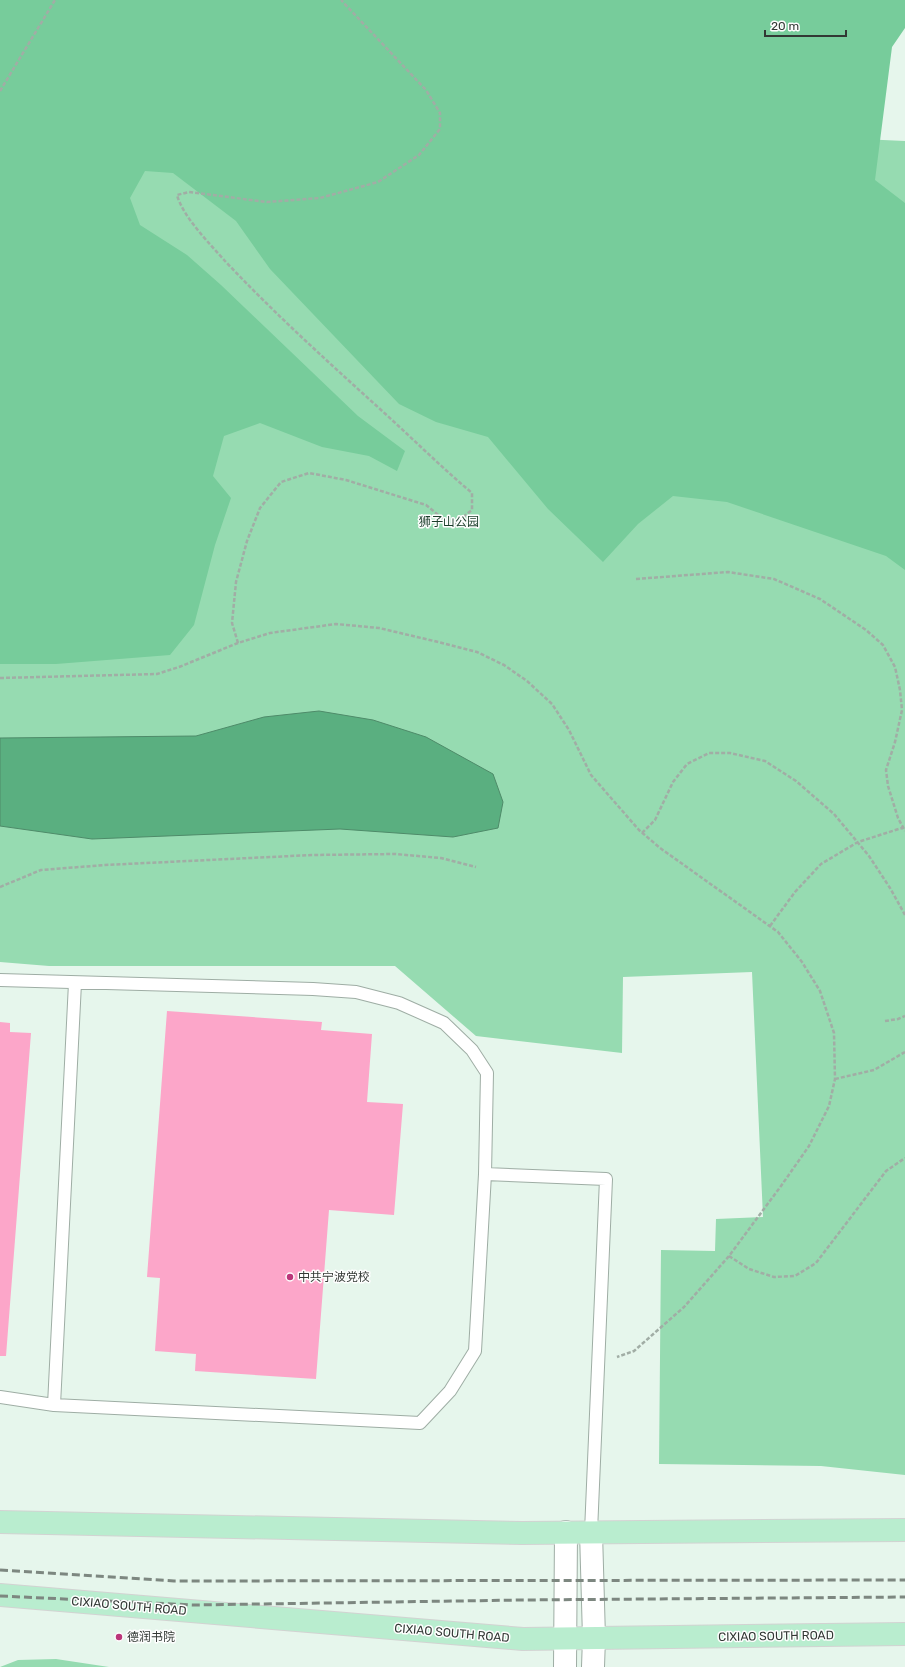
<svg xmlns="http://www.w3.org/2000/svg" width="905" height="1667" font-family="Rubik,'Noto Sans SC',sans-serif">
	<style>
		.green { fill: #96dbb1 }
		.forest { fill: #77cc9b }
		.water { fill: #5aaf80; stroke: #4e8b69 }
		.building { fill: #fca6c9 }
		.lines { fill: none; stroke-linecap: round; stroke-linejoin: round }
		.service-casing { stroke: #9eada4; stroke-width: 14 }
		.tertiary-casing { stroke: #9eada4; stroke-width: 24 }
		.primary-casing { stroke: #d2d3d2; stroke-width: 24 }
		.path { stroke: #a1ada5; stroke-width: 2.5; stroke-dasharray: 4 2; stroke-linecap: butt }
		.service { stroke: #fff; stroke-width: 12 }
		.tertiary { stroke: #fff; stroke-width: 22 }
		.primary { stroke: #b9edcf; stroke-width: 22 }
		.rail { stroke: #7d8780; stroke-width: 3; stroke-dasharray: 8 4; stroke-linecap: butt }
		.poi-dot { fill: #bb367a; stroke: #fefefe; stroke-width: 1.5 }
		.labels { text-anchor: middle; stroke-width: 3; stroke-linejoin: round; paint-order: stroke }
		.park-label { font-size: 12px; fill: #1a3e2a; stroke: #fefefe }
		.poi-label { font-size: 12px; fill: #323834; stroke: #fefefe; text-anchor: start }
		.street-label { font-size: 12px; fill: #323834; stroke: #fefefe }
	</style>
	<rect width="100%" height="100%" fill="#e6f6ec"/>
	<!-- green -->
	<path class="green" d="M0,0L663,130L905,141V1475L821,1466L659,1464L661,1250L715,1251L716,1219L763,1217L752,972L623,977L622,1053L476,1036L395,966H49L0,962Z
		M56,1659L109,1667H0L18,1660Z"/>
	<!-- forest -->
	<path class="forest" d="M0,0H905V28L892,47L875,180L905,203V570L886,556L727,502L673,496L638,524L603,562L548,509L488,437L436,422L399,404L270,269L236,221L173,173L145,171L130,198L140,225L187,255L221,285L358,416L405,451L397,471L369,456L322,447L260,423L224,436L213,476L231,498L215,545L194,625L170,655L56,664H0Z"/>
	<!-- water -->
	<path class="water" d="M319,711L373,720L426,737L493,774L503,802L498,828L453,837L340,829L92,839L0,826V738L196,736L264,717Z"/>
	<!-- building -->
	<path class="building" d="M167,1011L322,1022L321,1030L372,1034L367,1102L403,1104L394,1215L329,1210L316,1379L195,1371L196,1354L155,1351L160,1278L147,1277Z
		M0,1022L10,1023V1032L31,1033L6,1356H0Z"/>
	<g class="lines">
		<defs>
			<path id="service" d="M0,980L313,989L356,992L399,1003L444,1023L472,1050L487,1073L485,1174L475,1351L450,1391L420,1423L54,1405L0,1397
				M485,1174L606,1179L591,1532
				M54,1405L75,983"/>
			<path id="tertiary" d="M591,1532L594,1638L593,1667
				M565,1667L566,1532"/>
			<path id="primary" d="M0,1522L522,1533L905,1530
				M0,1595L523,1639L905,1634"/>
		</defs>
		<!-- service casing -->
		<use href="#service" class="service-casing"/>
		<!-- tertiary casing -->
		<use href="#tertiary" class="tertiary-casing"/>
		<!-- primary casing -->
		<use href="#primary" class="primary-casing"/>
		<!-- path -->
		<path class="path" d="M0,91L55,0
			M636,579L728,572L774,579L820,599L866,630L883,645L895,667L900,690L902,710L895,742L886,770L888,786L898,818L905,831
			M238,643L232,623L236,582L247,541L260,508L281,482L309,473L346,480L426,505L452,526L472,510V493C440,466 411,437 380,409C327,361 274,313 225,261C210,244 183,217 177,195L189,192L267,202L320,198L378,182L419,155L440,129V113L426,90L341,0
			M0,678L157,674L179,667L238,643L270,633L336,624L379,628L434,641L477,652L504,665L527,681L552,704L569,730L591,775L639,830L660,848L778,932L802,962L820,991L834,1033L835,1079L829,1106L809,1146L781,1186L729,1256L684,1307L634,1351L617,1357
			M642,833L655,820L673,782L687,764L709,753H730L765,761L796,781L834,814L869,856L890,888L905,915
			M0,887L41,870L105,865L312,855L395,854L441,858L476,867
			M770,926L795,892L821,864L858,842L905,827
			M885,1021L898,1019L905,1016
			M835,1079L874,1070L905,1052
			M729,1256L749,1269L774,1277L795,1276L816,1263L886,1171L905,1158"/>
		<!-- service -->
		<use href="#service" class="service"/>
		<!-- tertiary -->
		<use href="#tertiary" class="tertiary"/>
		<!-- primary -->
		<use href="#primary" class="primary"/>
		<!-- rail -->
		<path class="rail" d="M0,1570L174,1581L905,1580
			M0,1596L194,1605L521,1600L905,1597"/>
	</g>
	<!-- markers -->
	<g class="poi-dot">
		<circle cx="290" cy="1277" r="4"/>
		<circle cx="119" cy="1637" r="4"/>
	</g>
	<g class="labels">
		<!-- park labels -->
		<g class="park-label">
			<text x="449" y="526">狮子山公园</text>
		</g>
		<!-- poi labels -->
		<g class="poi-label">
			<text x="298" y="1281">中共宁波党校</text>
			<text x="127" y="1641">德润书院</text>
		</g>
		<!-- street labels -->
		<g class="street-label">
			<text transform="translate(129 1606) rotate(5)" y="4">CIXIAO SOUTH ROAD</text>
			<text transform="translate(452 1633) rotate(5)" y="4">CIXIAO SOUTH ROAD</text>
			<text transform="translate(776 1636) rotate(-1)" y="4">CIXIAO SOUTH ROAD</text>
		</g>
	</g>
	<!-- scale -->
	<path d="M765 30v6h81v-6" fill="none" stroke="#323834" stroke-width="2"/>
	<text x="771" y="30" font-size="12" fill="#323834" stroke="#fefefe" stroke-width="3" paint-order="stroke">20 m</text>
</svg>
